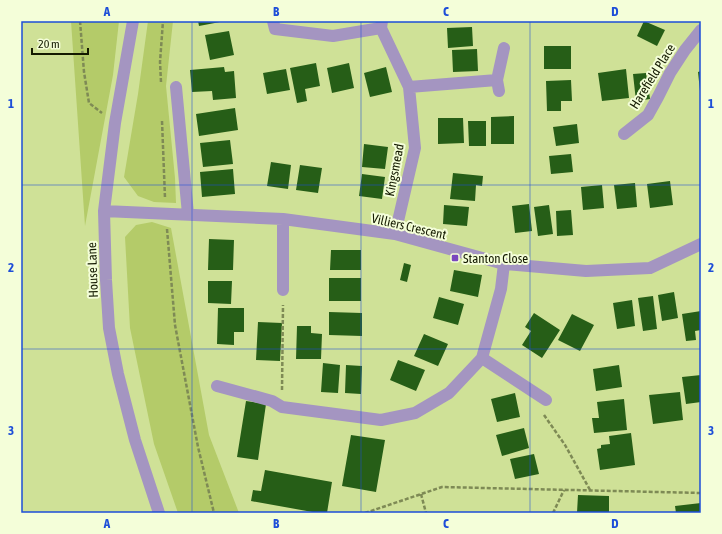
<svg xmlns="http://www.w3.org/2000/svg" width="722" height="534" font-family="'Asap Condensed',sans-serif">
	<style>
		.green { fill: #b4cb69 }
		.building { fill: #265e17 }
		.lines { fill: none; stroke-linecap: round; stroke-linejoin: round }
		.path { stroke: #7e8a55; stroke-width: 2.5; stroke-dasharray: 4 2; stroke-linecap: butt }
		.minor { stroke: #a495c1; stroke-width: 12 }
		.grid { fill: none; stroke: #1d4ed8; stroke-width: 1; stroke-opacity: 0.55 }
		.poi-dot { fill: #7a47be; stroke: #f4fed9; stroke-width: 1.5 }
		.labels { text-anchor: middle; stroke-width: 4; stroke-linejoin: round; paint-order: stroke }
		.street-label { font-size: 13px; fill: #141a00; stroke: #f4fed9 }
		.poi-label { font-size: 13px; fill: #141a00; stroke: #f4fed9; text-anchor: start }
		.neatline { fill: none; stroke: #1d4ed8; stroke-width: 1.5 }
		.grid-label { font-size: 13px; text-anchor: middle; font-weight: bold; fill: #1d4ed8 }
	</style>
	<rect width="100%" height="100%" fill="#cfe197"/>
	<!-- green -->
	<path class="green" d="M71,21H119L113,75L85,226Z
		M148,21H173L166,86L175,178L176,203L154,202L138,196L124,177L138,94Z
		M152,222L171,228L209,435L239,513H178L154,444L130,328L125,237L136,225Z"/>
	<!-- building -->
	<path class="building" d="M198,21H220V22L199,26Z
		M644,21L665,30L657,46L637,36Z
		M472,27L473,46L448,48L447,28Z
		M229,31L234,55L210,60L205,35Z
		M544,46H571V69H544Z
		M477,49L478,71L453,72L452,50Z
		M316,63L320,86L305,89L307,101L297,103L290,68Z
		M349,63L354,88L332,93L327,68Z
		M224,67L225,72L234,71L236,98L213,100L212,91L192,92L190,70Z
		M386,67L392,92L370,97L364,73Z
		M286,69L290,90L267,94L263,73Z
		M626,69L629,98L602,101L598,73Z
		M701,71V91H700L698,72Z
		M646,73L650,99L636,101L633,74Z
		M571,80L572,101H561V111H547L546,81Z
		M235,108L238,130L199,136L196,114Z
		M514,116V144H491V117Z
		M438,118H463L464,143L438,144Z
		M468,121H486V146H469Z
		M577,124L579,143L556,146L553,127Z
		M230,140L233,164L203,167L200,143Z
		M364,144L388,147L385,169L362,167Z
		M571,154L573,172L551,174L549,156Z
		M271,162L291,165L288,189L267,186Z
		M300,165L322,168L318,193L296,190Z
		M233,169L235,194L202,197L200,172Z
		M453,173L483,176L482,186L476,185L475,201L450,199Z
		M362,174L385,177L382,199L359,196Z
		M670,181L673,205L650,208L647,184Z
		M635,183L637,207L617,209L614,185Z
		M602,185L604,208L583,210L581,187Z
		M529,204L532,231L515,233L512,206Z
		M444,205L469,207L467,226L443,224Z
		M549,205L553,234L538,236L534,207Z
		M571,210L573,235L557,236L556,211Z
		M209,239L234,240L233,270H208Z
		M331,250H361V270H330Z
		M404,263L411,265L407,282L400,280Z
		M454,270L482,275L478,297L450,291Z
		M329,278H361V301H329Z
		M208,281H232L231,304L208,303Z
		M674,292L678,318L662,321L658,295Z
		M653,296L657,329L643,331L638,298Z
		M439,297L464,304L458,325L433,318Z
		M632,300L635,326L617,329L613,303Z
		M218,308H244V332H234V345L217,344Z
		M701,311V330L695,331L696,340L686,341L682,314Z
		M329,312L362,313V336L329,335Z
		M534,313L560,330L542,358L522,345L531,331L525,327Z
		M572,314L594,325L580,351L558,340Z
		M258,322L282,323L280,361L256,360Z
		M297,326H311V333L322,334L321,359H296Z
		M424,334L448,344L438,366L414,356Z
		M398,360L425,370L416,391L390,380Z
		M323,363L340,365L338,393L321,392Z
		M346,365L362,366L361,394L345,393Z
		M619,365L622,387L596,391L593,369Z
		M701,375V402L686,404L682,377Z
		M680,392L683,420L653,424L649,395Z
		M515,393L520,417L497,422L491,399Z
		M624,399L627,430L594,433L592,418H599L597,402Z
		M246,401L266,404L258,460L237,457Z
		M524,428L529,448L502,456L496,435Z
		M631,433L635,465L600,470L597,449L601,448V445L610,444L609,436Z
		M351,435L385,440L376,492L342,486Z
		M534,454L539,474L515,479L510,459Z
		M265,470L332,482L327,513H318L251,501L253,490L261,491Z
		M578,495L609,496V513H577Z
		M701,503V513H676L675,506Z"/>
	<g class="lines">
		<!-- path -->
		<path class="path" d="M80,21L84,72L89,103L102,113
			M161,82L160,62L163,21
			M162,121L165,198
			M167,229L175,325L198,447L214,513
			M282,390L283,305
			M544,415L565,445L590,490
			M421,494L426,513
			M365,513L442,487L701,493
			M553,513L564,490"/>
		<!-- minor -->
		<path class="minor" d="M133,21L115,123L104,211L106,280L109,328L118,374L135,440L159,513
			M273,21L275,29L333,36L381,28
			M382,21L381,28L409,87L415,148L395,234
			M176,87L188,214
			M409,87L497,80
			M499,91L497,80L504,48
			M624,134L648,115L658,97L670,73L685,50L701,30
			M104,211L283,219L395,234L504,264L586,271L650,268L701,244
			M283,290V219
			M482,358L546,400
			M217,386L272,401L282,407L381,420L415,413L449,393L482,358L501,289L504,264"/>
	</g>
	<!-- grid -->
	<path class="grid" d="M192,21V513M361,21V513M530,21V513M21,185H701M21,349H701"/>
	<!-- markers -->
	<rect class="poi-dot" x="451" y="254" width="8" height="8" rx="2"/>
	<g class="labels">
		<!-- street labels -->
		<g class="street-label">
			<text transform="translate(652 76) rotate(-58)" y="5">Harefield Place</text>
			<text transform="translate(394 170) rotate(-79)" y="5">Kingsmead</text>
			<text transform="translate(409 226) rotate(13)" y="5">Villiers Crescent</text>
			<text transform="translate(92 270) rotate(-92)" y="5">House Lane</text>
		</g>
		<!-- poi labels -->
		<g class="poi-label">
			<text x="463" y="263">Stanton Close</text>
		</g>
	</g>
	<!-- border -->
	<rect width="722" height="534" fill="none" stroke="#f4fed9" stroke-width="44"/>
	<!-- scale -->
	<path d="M32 48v6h56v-6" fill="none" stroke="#141a00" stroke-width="2"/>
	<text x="38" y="48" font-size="12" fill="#141a00" stroke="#f4fed9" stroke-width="3" paint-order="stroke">20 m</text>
	<rect x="22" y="22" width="678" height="490" class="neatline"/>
	<g class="grid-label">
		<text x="107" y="16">A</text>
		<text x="276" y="16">B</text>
		<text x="446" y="16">C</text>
		<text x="615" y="16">D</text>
		<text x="11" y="108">1</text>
		<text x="711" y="108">1</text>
		<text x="11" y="272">2</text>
		<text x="711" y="272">2</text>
		<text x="11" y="435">3</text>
		<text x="711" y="435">3</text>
		<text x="107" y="528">A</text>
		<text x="276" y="528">B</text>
		<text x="446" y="528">C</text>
		<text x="615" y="528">D</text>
	</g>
</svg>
